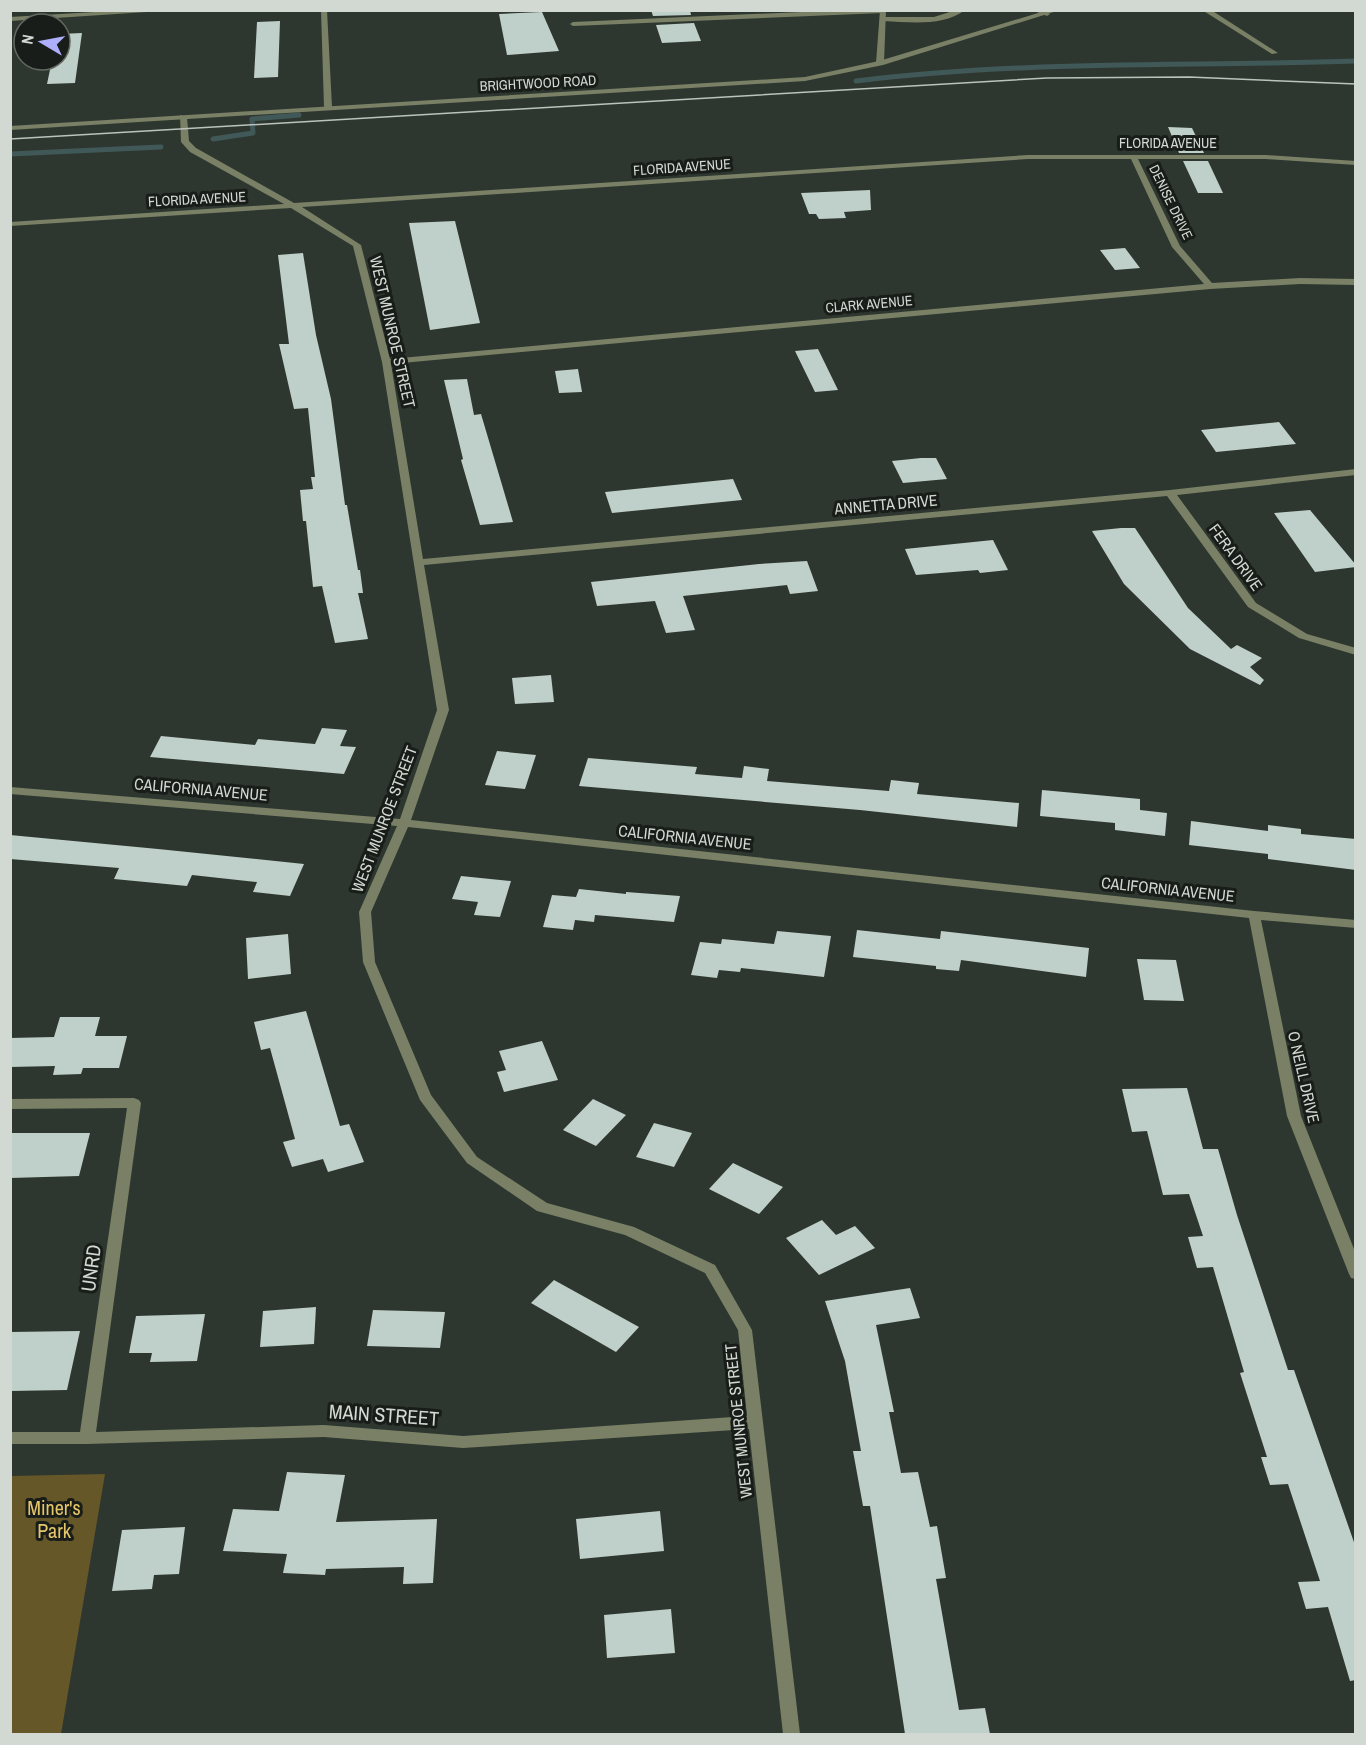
<svg xmlns="http://www.w3.org/2000/svg" width="1366" height="1745" font-family="'Archivo Narrow',sans-serif">
	<style>
		.green { fill: #665729 }
		.lines { fill: none; stroke-linecap: round; stroke-linejoin: round }
		.stream { stroke: #415858; stroke-width: 5 }
		.building { fill: #bfcfc9 }
		.service { fill: #798065; fill-rule: evenodd }
		.minor { fill: #798065; fill-rule: evenodd }
		.tertiary { fill: #798065; fill-rule: evenodd }
		.tram { stroke: #bcc3bd; stroke-width: 1.5 }
		.labels { text-anchor: middle; stroke-width: 6; stroke-linejoin: round; paint-order: stroke }
		.far-street-label { font-size: 14px; fill: #d2d8d2; stroke: #191d19 }
		.street-label { font-size: 16px; fill: #d2d8d2; stroke: #191d19 }
		.near-street-label { font-size: 20px; fill: #d2d8d2; stroke: #191d19 }
		.near-park-label { font-size: 20px; fill: #e5c669; stroke: #191d19 }
	</style>
	<rect width="100%" height="100%" fill="#2e372f"/>
	<!-- green -->
	<path class="green" d="M105,1474L61,1734H11V1476Z"/>
	<g class="lines">
		<!-- stream -->
		<path class="stream" d="M856,81C1022,60 1189,67 1356,61
			M213,139L253,133L252,119L299,115
			M10,154L161,147"/>
	</g>
	<!-- building -->
	<path class="building" d="M651,10H690L691,15L653,16Z
		M542,12L559,51L507,55L499,14Z
		M280,21L278,77L254,78L257,22Z
		M694,23L701,41L662,43L656,25Z
		M82,33L75,83L47,84L52,60H60V34Z
		M1168,127L1192,128L1204,153H1179Z
		M1183,161H1208L1223,193H1198Z
		M870,190L871,210L844,212L846,218L819,219L816,214H809L801,193Z
		M455,221L480,323L430,330L409,223Z
		M1125,248L1140,268L1115,270L1100,250Z
		M303,253L316,335L331,399L345,505H347L358,570H360L363,593H358L368,639L335,643L322,586L313,587L306,521H303L300,490L313,489L311,477H315L308,408L294,409L279,344H289L278,255Z
		M818,349L838,390L815,392L795,351Z
		M578,369L582,392L559,393L555,371Z
		M467,379L474,415L481,414L513,522L480,525L461,460L463,459L444,380Z
		M1279,422L1296,444L1216,452L1201,430Z
		M921,458H936L947,479L903,483L892,461Z
		M733,479L742,500L612,513L605,492Z
		M1310,510L1356,565V567L1315,572L1274,513Z
		M1121,528H1135L1188,608L1231,649L1237,645L1262,658L1250,667L1264,680L1260,685L1190,649L1124,584L1092,531Z
		M993,540L1008,570L980,573L978,570L916,575L905,549Z
		M807,561L818,591L790,594L787,585L683,596L695,630L666,633L655,601L597,606L591,582L759,564Z
		M551,675L554,702L515,704L512,678Z
		M322,728L347,730L340,746L356,747L344,774L150,757L161,736L255,745L258,739L315,744Z
		M497,751L536,755L525,789L485,785Z
		M588,758L697,767L695,774L742,778L744,766L769,769L767,781L889,791L891,780L919,783L917,794L1019,803L1017,827L860,810L579,786Z
		M1042,790L1140,799V810L1167,813L1165,836L1115,830V823L1040,816Z
		M1191,821L1268,831V825L1301,829V834L1356,839V870L1268,859V854L1189,845Z
		M10,835L158,849L304,864L290,896L253,892L257,882L192,875L187,886L114,879L119,868L10,859Z
		M461,876L511,881L500,917L474,915L478,902L452,899Z
		M579,889L626,894V892L680,896L674,922L595,915L594,922L575,920L573,930L543,927L552,895L576,897Z
		M857,930L940,939L941,931L1089,948L1086,977L961,960L959,971L936,969V966L853,957Z
		M777,931L831,936L824,977L741,968L740,972L719,970L717,978L691,975L700,942L721,944L722,939L774,944Z
		M288,934L291,974L248,979L246,938Z
		M1137,959L1176,960L1184,1001L1144,1000Z
		M306,1011L340,1126L349,1124L364,1162L328,1172L323,1159L292,1167L283,1142L295,1139L270,1048L261,1050L254,1022Z
		M60,1017H100L95,1036H127L119,1068H83L81,1074L53,1075L55,1066L10,1067V1038L54,1037Z
		M542,1041L558,1080L504,1092L497,1072L506,1070L499,1051Z
		M1187,1088L1203,1149H1218L1237,1215L1288,1370H1294L1356,1548V1680L1350,1681L1328,1607L1306,1609L1298,1582L1320,1581L1288,1484L1270,1485L1261,1457H1267L1240,1373L1244,1372L1213,1267L1197,1268L1188,1237L1203,1236L1189,1194L1163,1195L1147,1131L1132,1132L1122,1089Z
		M593,1099L626,1115L596,1146L563,1130Z
		M654,1123L692,1133L674,1167L636,1157Z
		M10,1133H90L79,1176L10,1178Z
		M733,1163L783,1187L759,1214L709,1189Z
		M822,1220L836,1235L855,1226L875,1248L819,1275L786,1238Z
		M554,1280L639,1327L616,1352L531,1303Z
		M910,1288L920,1318L876,1325L894,1412H889L901,1473L918,1472L930,1527L937,1526L946,1578L936,1579L959,1710L985,1708L990,1734H905L870,1506H863L853,1451H861L845,1361L825,1301Z
		M316,1307L314,1344L260,1347L263,1311Z
		M373,1310L445,1312L440,1348L367,1346Z
		M205,1314L197,1361L150,1362L152,1353H129L136,1316Z
		M80,1331L67,1390L10,1391V1332Z
		M287,1472L345,1475L336,1522L437,1519L433,1583L403,1584L404,1567L326,1569L325,1575L283,1573L287,1554L223,1551L233,1509L279,1511Z
		M660,1511L664,1551L580,1559L576,1519Z
		M185,1527L179,1574L154,1575L152,1589L112,1591L122,1530Z
		M671,1609L675,1653L607,1658L604,1615Z"/>
	<g class="lines">
		<!-- service -->
		<path class="service" d="M846,10L886,11L883,13L573,26L570,24L573,22Z
			M956,10H965C942,27 910,22 883,21L880,19L883,17H934Z
			M1032,10H1043L1050,14L1047,16Z
			M1202,10H1211L1278,53L1272,54Z"/>
		<!-- minor -->
		<path class="minor" d="M128,10H177L10,21V17Z
			M321,10H327L332,107L328,109L324,107Z
			M880,10H886L884,63L880,65L876,63Z
			M180,115L187,117L189,141L196,148L294,203L1028,155H1266L1356,161V165L1266,159H1138L1180,246L1212,283L1300,278L1356,279V285L1300,284L1210,289L391,364L423,559L1170,490L1356,469V475L1177,495L1256,603L1307,634L1356,648V655L1299,638L1248,607L1167,496L424,565L449,710L411,820L1254,911L1356,920V928L1261,920L1301,1116L1356,1254V1279L1351,1278L1349,1274L1287,1116L1249,918L408,827L371,912L375,962L431,1095L477,1157L547,1203L634,1227L715,1265L752,1330L800,1734H783L749,1429L463,1448L324,1437L87,1444H10V1432H80L127,1108L10,1109V1099L134,1098L139,1100L141,1103L96,1432L324,1425L463,1436L747,1416L738,1330L705,1273L625,1235L537,1211L467,1163L420,1100L363,962L359,912L397,826L10,794V787L400,819L437,710L382,362L353,246L291,208L10,226V222L284,204L190,152L181,142ZM1028,159H1131L1172,247L1204,284L390,359L361,245L302,207Z"/>
		<!-- tertiary -->
		<path class="tertiary" d="M1048,10H1060L883,65L805,81L10,130V126L805,77L879,61Z"/>
		<!-- tram -->
		<path class="tram" d="M10,139L1047,78L1189,77L1356,84"/>
	</g>
	<g class="labels">
		<!-- far-street labels -->
		<g class="far-street-label">
			<text transform="translate(538 83) rotate(-3)" y="5">BRIGHTWOOD ROAD</text>
			<text x="1168" y="148">FLORIDA AVENUE</text>
			<text transform="translate(682 167) rotate(-4)" y="5">FLORIDA AVENUE</text>
			<text transform="translate(197 199) rotate(-3)" y="5">FLORIDA AVENUE</text>
			<text transform="translate(1171 202) rotate(64)" y="5">DENISE DRIVE</text>
			<text transform="translate(869 304) rotate(-5)" y="5">CLARK AVENUE</text>
		</g>
		<!-- street labels -->
		<g class="street-label">
			<text transform="translate(393 332) rotate(77)" y="6">WEST MUNROE STREET</text>
			<text transform="translate(886 504) rotate(-5)" y="6">ANNETTA DRIVE</text>
			<text transform="translate(1236 557) rotate(54)" y="6">FERA DRIVE</text>
			<text transform="translate(201 789) rotate(5)" y="6">CALIFORNIA AVENUE</text>
			<text transform="translate(384 819) rotate(-69)" y="6">WEST MUNROE STREET</text>
			<text transform="translate(685 837) rotate(6)" y="6">CALIFORNIA AVENUE</text>
			<text transform="translate(1168 889) rotate(6)" y="6">CALIFORNIA AVENUE</text>
			<text transform="translate(1304 1077) rotate(77)" y="6">O NEILL DRIVE</text>
			<text transform="translate(738 1421) rotate(-96)" y="6">WEST MUNROE STREET</text>
		</g>
		<!-- near-street labels -->
		<g class="near-street-label">
			<text transform="translate(91 1268) rotate(-82)" y="7">UNRD</text>
			<text transform="translate(384 1415) rotate(4)" y="7">MAIN STREET</text>
		</g>
		<!-- near-park labels -->
		<g class="near-park-label">
			<text x="54" y="1515">Miner's<tspan x="54" dy="23">Park</tspan></text>
		</g>
	</g>
	<!-- border -->
	<rect width="1366" height="1745" fill="none" stroke="#d2d8d2" stroke-width="24"/>
	<!-- north arrow -->
	<g transform="translate(42 42) rotate(280)"><circle r="28" fill="#191d19" stroke="#636863" stroke-width="1.5"/>
	<path d="M0-4.5L10 22L0 15L-10 22Z" fill="#adaffb"/>
	<text y="-9" font-size="16" font-weight="bold" text-anchor="middle" fill="#d2d8d2">N</text>
	</g>
</svg>
